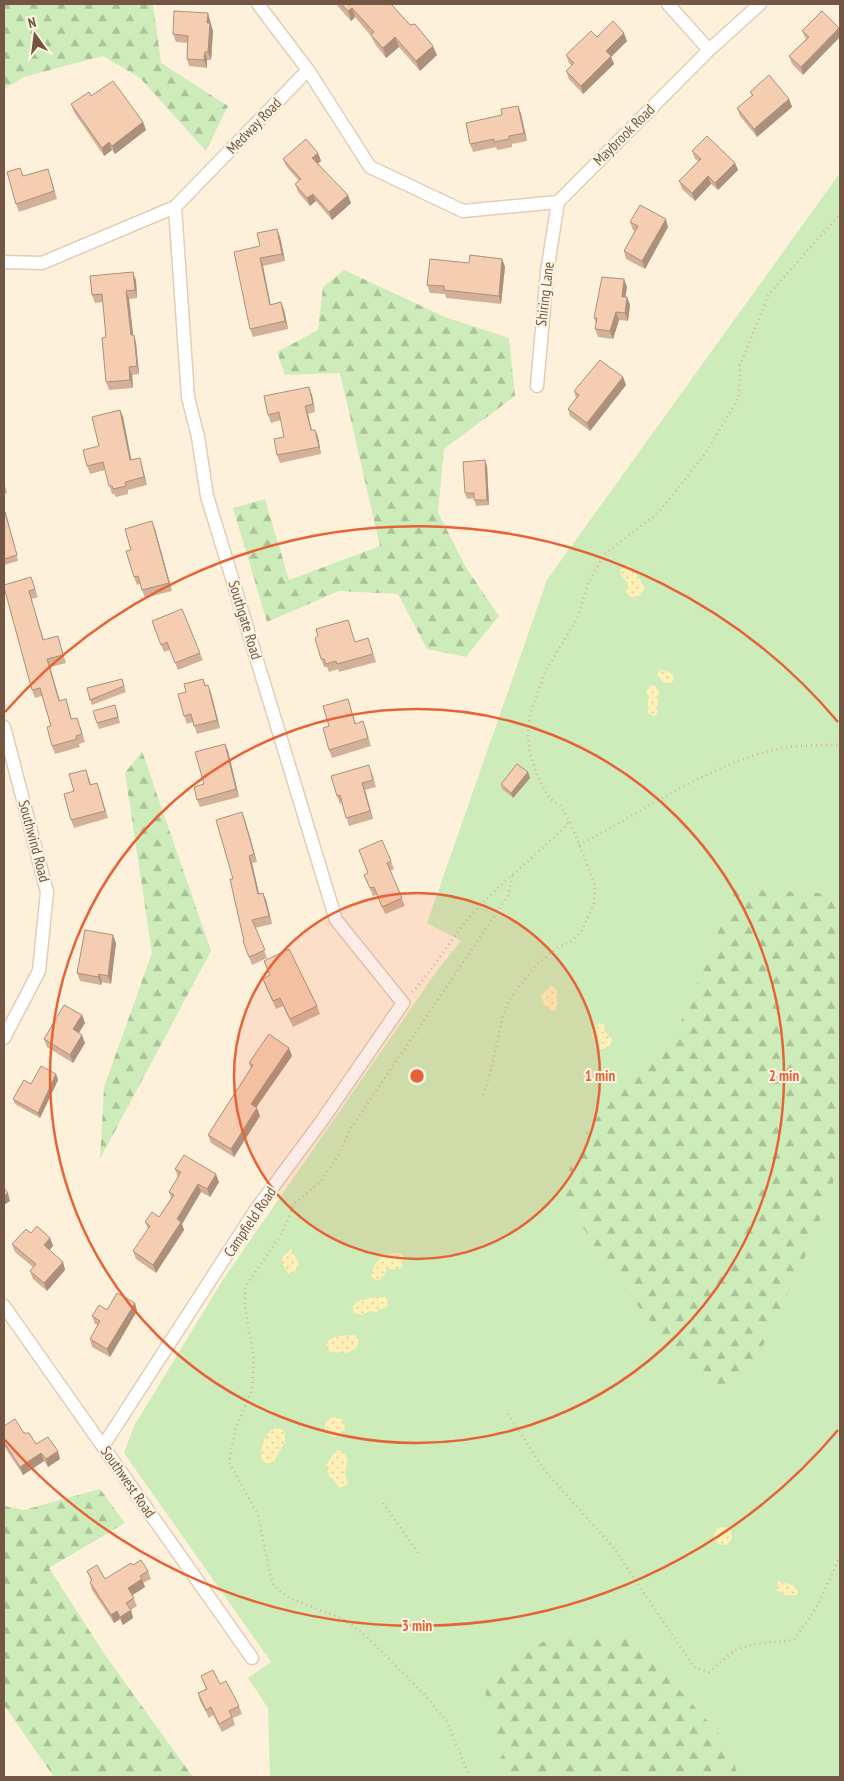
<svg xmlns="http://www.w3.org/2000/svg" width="844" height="1781" font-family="'PT Sans Narrow',sans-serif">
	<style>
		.grass { fill: #cdecba }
		.forest { fill: url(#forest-firs) }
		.sand { fill: url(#sand-dots) }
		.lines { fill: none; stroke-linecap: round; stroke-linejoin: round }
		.minor-casing { stroke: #e2cdb8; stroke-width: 15 }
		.path { stroke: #d9b195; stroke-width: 2.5; stroke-dasharray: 1 4; stroke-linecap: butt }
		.minor { stroke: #fff; stroke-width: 12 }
		.wall { fill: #d3b198 }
		.shaded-wall { fill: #ac907c }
		.building { fill: #f5ceb1; stroke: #ac907c }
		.ring { fill: none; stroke: #e66337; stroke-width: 2.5 }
		.labels { text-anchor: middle; stroke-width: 4; stroke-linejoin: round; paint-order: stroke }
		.street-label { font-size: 15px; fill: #745644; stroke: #fff5e4 }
		.centre { fill: #e66337; stroke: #fff5e4; stroke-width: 2.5 }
		.ring-label { font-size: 15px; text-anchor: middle; font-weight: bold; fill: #e66337; stroke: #fff5e4; stroke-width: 4; stroke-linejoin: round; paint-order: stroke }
	</style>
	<defs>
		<pattern id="forest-firs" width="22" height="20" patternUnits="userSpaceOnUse" patternTransform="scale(1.25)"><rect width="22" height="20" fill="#cdecba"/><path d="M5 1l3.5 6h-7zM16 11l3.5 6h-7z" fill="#abc299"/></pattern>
		<pattern id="sand-dots" width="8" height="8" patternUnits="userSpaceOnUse" patternTransform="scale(1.25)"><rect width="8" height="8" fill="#fff0b5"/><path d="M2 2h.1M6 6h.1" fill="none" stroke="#ded09d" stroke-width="1.8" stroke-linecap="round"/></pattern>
	</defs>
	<rect width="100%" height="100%" fill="#fef1dc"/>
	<!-- grass -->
	<path class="grass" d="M840,173V1777H270L268,1708L248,1678L271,1662L124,1453L134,1426L224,1278L439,968L461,941L427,923L547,580Z"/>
	<!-- forest -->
	<path class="forest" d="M4,4H153L161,63L228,106L206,151L140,78L103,56L24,77L4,89Z
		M344,270L445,317L509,338L515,396L444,449L438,512L465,566L499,616L466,657L427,649L398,594L339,591L267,622L233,508L265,499L289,580L380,546L340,373L285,375L277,352L318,330L323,287Z
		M142,751L211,951L100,1159L104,1087L152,953L125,773Z
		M736,889L840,894V1163L812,1242L748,1377L724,1390L683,1362L613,1275L560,1191L588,1128L679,1026Z
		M100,1489L125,1523L49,1568L105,1655L193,1777H54L4,1705V1506L24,1510Z
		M629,1634L730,1746L738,1777H490L503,1754L483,1685L547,1639Z"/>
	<!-- sand -->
	<path class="sand" d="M628,565L638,576L645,588C641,595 638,597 631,597L626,592L628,583L620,574L621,569Z
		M661,669L673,674L674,680L671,683H664L657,675Z
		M651,685L656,686L659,691L657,714L654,716L648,713V695L646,692Z
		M551,985L557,991V1010L553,1011L543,1004L541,995Z
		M599,1023L604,1024L605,1032L612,1039L611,1044L604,1049H598L591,1031Z
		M291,1249L299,1264L294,1273L289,1274L282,1264V1258Z
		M392,1252L402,1254L404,1262L400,1269H387L383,1277L377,1281L371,1276C374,1262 380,1258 392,1252Z
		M375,1297H387L388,1307L379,1309L376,1313L369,1311L363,1315L354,1313L353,1307L357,1301Z
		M356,1335L359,1340L357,1348L347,1353L330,1352L326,1346L329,1340L336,1336Z
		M325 1427a10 10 0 1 1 20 0a10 10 0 1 1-20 0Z
		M275,1428H279L285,1432V1442L273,1463H266L261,1459C261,1448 263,1433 275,1428Z
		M337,1450L344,1452L348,1459L345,1474L348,1485L339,1488L335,1481L329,1476L326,1465Z
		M714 1536a9 9 0 1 1 18 0a9 9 0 1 1-18 0Z
		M778,1581L793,1585L798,1591L797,1595H784L776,1590Z"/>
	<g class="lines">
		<defs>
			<path id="minor" d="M258,4L308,70L370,167L463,211L558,202L709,50L760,4
				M668,4L709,50
				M4,262L42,263L175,207L308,70
				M537,386L547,272L558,202
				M4,727L47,892L39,971L4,1038
				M4,1306L252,1658
				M103,1446L255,1211L321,1122L403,1003L336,920L207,496L198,437L188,397L175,207"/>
		</defs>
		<!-- minor casing -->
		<use href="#minor" class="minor-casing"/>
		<!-- path -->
		<path class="path" d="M579,845C643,812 711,762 783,748C801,745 822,745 840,745
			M412,992C435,968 451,938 473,913C502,881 538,855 568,823L571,824L561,806L549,798L537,775L530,754L528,737L530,715L545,672L577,619L589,581L605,554L659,512L705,454L739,397L740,365L769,294L840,214
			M483,1095L491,1070L503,1016L509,1000L536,965L558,947L570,942L581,932L594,904L595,885L571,824
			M508,1414L545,1471L613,1547L694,1667L709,1672L735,1650L755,1644L794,1640L818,1605L840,1557
			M383,1503L418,1553
			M470,1777L447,1722L426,1696L366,1636L343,1619L289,1598L274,1586L269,1570L258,1515L229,1462L235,1430L252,1390L254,1359L245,1307V1287L282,1233L294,1204L320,1182L338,1156L351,1128L508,896L513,873"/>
		<!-- minor -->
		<use href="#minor" class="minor"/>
	</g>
	<!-- wall -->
	<path class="wall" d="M336,4H391L437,55L420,71L399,47L386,58L375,44L371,36L355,17L351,21Z
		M822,11L803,75L792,64L789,56L806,39L802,31Z
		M210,21V23L213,31L211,60H207V68L189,66L187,59L188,43L176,42L173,34Z
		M597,37L627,41L611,57L614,64L583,94L569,79L566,71L572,66L569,63L566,55Z
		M750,92L789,99L792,107L757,137L740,116L737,108L752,96Z
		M91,96L143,122L146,130L115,154L112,150L104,156L74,112L71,104Z
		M518,106L521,114L527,141L512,144V147L497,150L496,147L473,152L470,144L502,115Z
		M692,151L735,163L738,170L718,190L711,184L695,201L682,189L679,181L698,161L695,159Z
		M318,153L321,161L318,163L351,203L332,220L316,201L310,206L298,192L295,184L299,181L286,166L283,159Z
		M24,176L51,177L57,199L19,212L16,204Z
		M630,222L668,227L645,269L626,259L624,251L635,231L633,230Z
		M280,237L285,261L263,266L271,305L281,302L284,310L288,329L253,337L250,329L260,246Z
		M502,259L505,267L501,304L446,298L445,294L430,293L427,285L469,263Z
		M136,280L137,298L129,299L133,335H134L136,343L139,374L132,375L133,388L109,390L106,382V337L103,302L95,303L92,295Z
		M627,287L625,297H627L630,305L628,321L619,320L613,339L598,337L595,329L596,324L594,318Z
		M623,377L626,385L590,431L570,416L568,409L576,398L574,391Z
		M312,395L315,412L308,414L312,430H315L318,437L321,454L280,463L277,455L284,437L281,420L271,423L268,415Z
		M120,410L123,417L131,460L142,466L147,485L128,490V494L116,497L114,494H112L105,470L90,474L87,466L99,446Z
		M487,466L489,505L476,506L474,498L467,499L465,493Z
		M4,482L7,493L4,494Z
		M4,512H5L7,517L18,561L4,565Z
		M155,529L172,591L145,598L140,584L137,585L134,577L131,550Z
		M31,577L38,597L31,599L44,640L58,636L66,663L50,667L60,701L66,699L72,719L80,726L85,742L79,744L80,747L55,754L52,746L51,726L42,696L35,698L32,690L4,587Z
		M348,620L355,642L368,638L376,662L339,672L338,669L329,672L327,667H324L321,659L318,636Z
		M152,621L200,653L203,660L178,670L170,650L164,652Z
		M122,679L126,692L92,705L90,700Z
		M203,679L206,686L211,693L220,728L197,734L193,722L187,724L184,716L186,692Z
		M348,699L356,724L366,729L371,746L332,758L329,750V726Z
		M117,711L120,723L99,729L97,723Z
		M225,744L228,751L239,797L200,807L197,800Z
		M528,772L530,778L513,798L502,789L501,784Z
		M372,773L376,787L365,790L373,819L349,826L342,803L340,804L337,796Z
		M89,777L91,785L100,791L108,818L74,828L71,820L74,791Z
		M245,820L257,862L252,863L259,894L266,900L272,924L255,928L267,958L252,965L243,941H244L233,879Z
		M391,861L394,869L390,871L405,906L385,914L377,895L373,896L364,875Z
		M116,943L111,984L102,982L101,985L80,981L77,973Z
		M264,961L317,1006L320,1014L293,1027L283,1006L276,1009L266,987L263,979L270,976Z
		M82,1015L85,1023L79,1033L85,1043L73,1063L47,1047L44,1039Z
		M292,1056L256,1107L260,1116L234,1157L211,1143L208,1135L251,1068L249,1063Z
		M56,1074L58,1080L40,1118L15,1104L13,1099L31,1084Z
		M175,1169L219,1182L210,1197L201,1192L182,1224L184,1230L156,1273L136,1259L133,1251L148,1229L145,1222L159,1217L171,1198L169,1192L178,1177Z
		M31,1233L50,1238L53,1246L49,1250L63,1262L65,1270L47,1291L33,1279L30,1271L33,1267L15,1252L12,1244Z
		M135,1303L137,1311L110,1357L92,1347L90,1339L98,1325L95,1324L92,1316L107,1310Z
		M4,1426L24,1433L36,1444L60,1459L48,1467L44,1461L23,1475L4,1446Z
		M133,1565L148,1571L151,1579L143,1583L145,1587L132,1595L137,1606L131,1610L133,1618L123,1625L120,1619L114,1623L92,1590L90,1582L91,1581L87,1571L105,1579Z
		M201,1676L220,1684L239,1706L242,1714L233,1718L235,1725L222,1732L213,1715L209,1718L200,1701L198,1693L206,1689Z"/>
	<!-- shaded-wall -->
	<path class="shaded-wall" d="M352,8L355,17L351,21L348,11Z
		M208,13L213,31L211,60L208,52L207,23Z
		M839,28L840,32V37L803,75L801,67Z
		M624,33L627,41L611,57L614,64L583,94L581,86L606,51Z
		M395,37L399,47L386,58L383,48Z
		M433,46L437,55L420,71L416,61Z
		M205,52L207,60V68L204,60Z
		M789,99L792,107L757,137L754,129Z
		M518,106L521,114L527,141L524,133Z
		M143,122L146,130L115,154L112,146Z
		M109,142L112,150L104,156L102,148Z
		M318,153L321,161L315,166L312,158Z
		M735,163L738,170L718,190L715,183Z
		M708,176L711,184L695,201L692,193Z
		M313,194L316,201L310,206L307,198Z
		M348,195L351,203L332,220L329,212Z
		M666,219L668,227L645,269L642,261Z
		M277,229L280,237L285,261L282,254Z
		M260,258L263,266L272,313L270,305Z
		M502,259L505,267L501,304L499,296Z
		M133,272L136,280L137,298L135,290Z
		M624,279L627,287L624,305L622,297Z
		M126,291L129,299L134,343L131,335Z
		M627,297L630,305L628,321L625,313Z
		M281,302L284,310L288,329L285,321Z
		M616,312L619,320L613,339L610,331Z
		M134,335L136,343L139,374L137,366Z
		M129,367L132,375L133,388L130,380Z
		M623,377L626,385L590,431L587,423Z
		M309,387L312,395L315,412L313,404Z
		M305,406L308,414L313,438Z
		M120,410L123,417L133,468L130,460Z
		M315,430L318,437L321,454L319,447Z
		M140,458L142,466L147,485L144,477Z
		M485,460L487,466L489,505L487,500Z
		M152,521L155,529L172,591L169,583Z
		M47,659L50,667L62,709L59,701Z
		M208,685L211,693L220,728L217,720Z
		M225,744L228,751L239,797L236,789Z
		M528,772L530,778L513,798L511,793Z
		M362,783L365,790L373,819L370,811Z
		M242,812L245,820L257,862L254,854Z
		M249,856L252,863L261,902L258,894Z
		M263,893L266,900L272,924L269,916Z
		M113,935L116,943L111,984L108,976Z
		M99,974L102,982L101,985L98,977Z
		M82,1015L85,1023L76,1037L73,1029Z
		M82,1035L85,1043L73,1063L70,1055Z
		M289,1048L292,1056L253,1112L251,1104Z
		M56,1074L58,1080L40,1118L38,1113Z
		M257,1108L260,1116L234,1157L231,1149Z
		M216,1174L219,1182L210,1197L207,1189Z
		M198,1184L201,1192L182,1224L184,1230L156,1273L153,1265L177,1219Z
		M8,1193L10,1201L4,1205V1196Z
		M50,1238L53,1246L47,1253L44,1245Z
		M63,1262L65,1270L47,1291L44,1283Z
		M135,1303L137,1311L110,1357L107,1349Z
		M58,1451L60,1459L48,1467L46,1459Z
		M41,1453L44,1461L23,1475L20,1467Z
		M142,1579L145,1587L131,1596L128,1588Z
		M131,1610L133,1618L123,1625L120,1617Z
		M117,1611L120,1619L114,1623L111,1615Z"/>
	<!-- building -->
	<path class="building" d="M341,4H391L410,25L415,24L433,46L416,61L395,37L383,48L371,35L374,32L352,8L348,11Z
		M174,11L208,13L207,23H210L208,52H205L204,60L187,59L188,36L173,34Z
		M822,11L839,28L801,67L789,56L809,37L802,31Z
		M613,21L624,33L606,51L611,56L581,86L566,71L574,63L566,55L591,31L597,37Z
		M769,75L789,99L754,129L737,108L753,95L750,92Z
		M113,81L143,122L112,146L109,142L102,148L71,104L89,92L91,96Z
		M518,106L524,133L509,136V139L494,142V139L470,144L466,123L502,115L501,109Z
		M707,136L735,163L715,183L708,176L692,193L679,181L701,159L692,151Z
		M306,139L318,153L312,158L348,195L329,212L313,194L307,198L295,184L301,179L283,159Z
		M20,168L23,176L48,169L54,191L16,204L7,172Z
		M640,205L666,219L642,261L624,251L638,226L630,222Z
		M277,229L282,254L260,258L270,305L281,302L285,321L250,329L234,252L260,246L257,233Z
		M470,255L502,259L499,296L444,290V286L427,285L430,259L469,263Z
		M133,272L135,290L126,291L131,335H134L137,366L129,367L130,380L106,382L102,338L106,337L102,294L92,295L90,276Z
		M602,277L624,279L622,297H627L625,313L616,312L610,331L595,329L597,318H594Z
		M600,360L623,377L587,423L568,409L579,395L574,391Z
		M309,387L313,404L305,406L311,430H315L319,447L277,455L274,439L284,437L279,412L268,415L264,396Z
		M120,410L130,460L140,458L144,477L125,482L126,486L113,489L112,486H109L103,462L87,466L83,450L99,446L92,417Z
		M485,460L487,500H474V493H465L463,462Z
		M4,512H5L17,555L4,559Z
		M152,521L169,583L142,590L138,576L134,577L126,551L131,550L125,529Z
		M31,577L35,589L29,591L43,640L58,636L63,655L47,659L59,701L66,699L71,719L77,718L82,734L76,736L77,739L52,746L47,727L51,726L40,688L32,690L4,587V585Z
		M182,609L200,653L175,663L167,642L161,645L152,621Z
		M348,620L355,642L368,638L373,654L337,664L336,661L326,664L324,659H321L315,638L318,636L316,629Z
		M122,679L124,686L90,700L87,688Z
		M203,679L205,686L208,685L217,720L194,726L191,714L184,716L178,694L186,692L184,684Z
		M348,699L355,724L363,721L368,738L329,750L323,728L329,726L323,706Z
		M115,705L118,717L97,723L93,711Z
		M225,744L236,789L197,800L194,787L204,784L195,752Z
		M517,764L528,772L511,793L501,784Z
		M369,765L373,780L362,783L370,811L346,818L340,795L337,796L331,776Z
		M86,770L90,785L97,783L105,811L71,820L64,794L74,791L69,774Z
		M242,812L254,854L249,856L258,894L263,893L269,916L252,920L265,950L249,957L243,941H244L230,879H233L216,820Z
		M382,840L391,861L387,863L402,898L382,907L374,887L370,888L364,875L368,873L359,850Z
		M85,930L113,935L108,976L99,974L98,977L77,973Z
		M289,949L317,1006L290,1019L280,998L273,1001L263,979L270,975L264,961Z
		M64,1005L82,1015L73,1029L82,1035L70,1055L44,1039Z
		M269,1034L289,1048L251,1104L257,1108L231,1149L208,1135L253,1065L249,1063Z
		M41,1066L56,1074L38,1113L13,1099L24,1080L31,1084Z
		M184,1155L216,1174L207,1189L198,1184L177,1219L181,1222L153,1265L133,1251L150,1226L145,1222L152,1212L159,1217L174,1195L169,1192L181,1172L175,1169Z
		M4,1188L8,1193L4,1196Z
		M37,1226L50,1238L44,1245L63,1262L44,1283L30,1271L36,1264L12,1244L26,1229L31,1233Z
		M117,1293L135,1303L107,1349L90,1339L100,1321L92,1316L99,1305L107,1310Z
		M15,1419L24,1433H29L36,1444L48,1437L58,1451L46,1459L41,1453L20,1467L4,1442V1426Z
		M141,1560L148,1571L140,1576L142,1579L128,1588L134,1598L126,1603L131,1610L120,1617L117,1611L111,1615L90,1582L92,1580L87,1571L97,1565L105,1579L131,1563L133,1565Z
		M213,1670L220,1684L226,1681L239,1706L229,1711L232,1717L219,1724L211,1707L206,1710L198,1693L207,1689L201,1676Z"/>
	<!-- distance rings -->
	<circle cx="417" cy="1076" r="183" fill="#e66337" fill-opacity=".12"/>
	<g class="ring">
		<circle cx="417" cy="1076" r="183"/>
		<circle cx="417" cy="1076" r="367"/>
		<path d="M838 1430A550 550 0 0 1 5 1440M5 712A550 550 0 0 1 838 722"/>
	</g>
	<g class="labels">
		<!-- street labels -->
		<g class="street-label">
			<text transform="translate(254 126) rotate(-46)" y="5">Medway Road</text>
			<text transform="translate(624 135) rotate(-45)" y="5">Maybrook Road</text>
			<text transform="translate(545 294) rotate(-83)" y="5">Shiring Lane</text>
			<text transform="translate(245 620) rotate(73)" y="5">Southgate Road</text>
			<text transform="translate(34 841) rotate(75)" y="5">Southwind Road</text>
			<text transform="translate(250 1222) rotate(-56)" y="5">Campfield Road</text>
			<text transform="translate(128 1482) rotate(55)" y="5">Southwest Road</text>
		</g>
	</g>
	<circle cx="417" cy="1076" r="8" class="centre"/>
	<g class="ring-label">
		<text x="600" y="1081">1 min</text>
		<text x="784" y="1081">2 min</text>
		<text x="417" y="1631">3 min</text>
	</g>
	<!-- border -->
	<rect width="844" height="1781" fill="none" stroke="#745644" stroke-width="10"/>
	<!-- north arrow -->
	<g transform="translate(35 35) rotate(346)" stroke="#fff5e4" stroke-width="4" paint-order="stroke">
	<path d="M0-4L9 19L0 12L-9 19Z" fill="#745644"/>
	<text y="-8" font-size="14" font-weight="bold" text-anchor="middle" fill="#745644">N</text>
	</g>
</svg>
